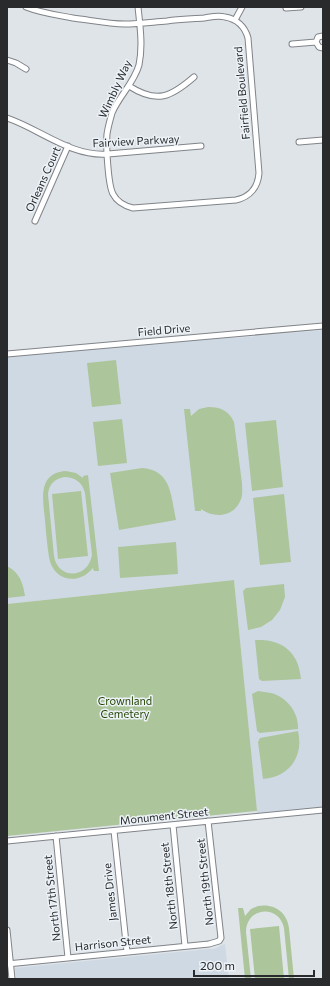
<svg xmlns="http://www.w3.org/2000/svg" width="330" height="986" font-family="Commissioner,sans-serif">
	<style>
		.built { fill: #cfd9e4 }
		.green { fill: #acc59b; fill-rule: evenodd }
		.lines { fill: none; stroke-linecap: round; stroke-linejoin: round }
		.minor-casing { stroke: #808489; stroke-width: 7 }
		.minor { stroke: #fff; stroke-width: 5 }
		.labels { text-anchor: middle; stroke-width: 3; stroke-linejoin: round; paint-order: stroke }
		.street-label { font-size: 11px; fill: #282a2c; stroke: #ecf2f7 }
		.park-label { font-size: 11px; fill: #234400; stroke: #ecf2f7 }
	</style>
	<rect width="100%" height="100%" fill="#dfe4e9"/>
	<!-- built -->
	<path class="built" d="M323,330V808L257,814L234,580L7,604V356L31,355L88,350L109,347L190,340L207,339L211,338L221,337L236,338Z
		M225,944L229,979H16L15,968L208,949H214Z"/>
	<!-- green -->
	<path class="green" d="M116,360L121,404L92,407L87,363Z
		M208,407C221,407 229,411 234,422L242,483C242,489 243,494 241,499C235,517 214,519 201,509V511H195L184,409H190L191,416L199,409Z
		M122,419L127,463L98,466L93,422Z
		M276,420L283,487L252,491L245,423Z
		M142,468C172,470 171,497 176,520L119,530L110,473Z
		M66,471L76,473L83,478V476L88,475L99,571H94L93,568C78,586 53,581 49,557C47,545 46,532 45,520C43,500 37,473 66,471ZM64,477C75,477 82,482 85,493L92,555C88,579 58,580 54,556L48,494C49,484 55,479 64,477Z
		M81,491L88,556L58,559L52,494Z
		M284,494L291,562L260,565L253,498Z
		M176,542L178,574L120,578L118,547Z
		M7,566C20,573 23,583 25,596L7,598Z
		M234,580L257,811L7,836V604Z
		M284,584L285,597L280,610L272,620L261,627L248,630L243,591L246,588Z
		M255,640C272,639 288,644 296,660C299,666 300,672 301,679L262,681L259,679Z
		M258,691C262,692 267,692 271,693C287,697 299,713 298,729L260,733L257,731L252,694Z
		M298,731C304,757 289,777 263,779L258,742L260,738Z
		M258,906C274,903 287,912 289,928L294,979H289L284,928C279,904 246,907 246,932L251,979H245L238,908H243L245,916L251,909Z
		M279,926L284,979H255L250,929Z"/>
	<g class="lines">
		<defs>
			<path id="minor" d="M26,7C41,13 57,15 73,18C90,20 108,24 125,24C139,24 153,22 167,21C180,19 192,19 204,18C211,17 218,15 225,17C237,19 245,27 248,38L259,173C258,187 250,197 236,200L133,208C125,206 117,202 113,194C108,185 106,145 107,134C108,127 110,120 112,113C119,96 134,83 139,65C143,46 140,26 138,7
				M286,8L301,7
				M235,20L242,7
				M323,36L318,37L316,42L319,47L323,48
				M292,44L316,42
				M7,60L16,63L26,69
				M129,86C157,104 171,97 194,77
				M7,118C40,129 71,157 108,154L201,146
				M299,142L323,140
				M35,221L68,146
				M7,354L323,326
				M173,825L185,946
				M114,831L127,952
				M56,836L68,958
				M7,841L323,810
				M7,930L12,979
				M7,964L209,944L219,941L221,938L208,821"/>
		</defs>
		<!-- minor casing -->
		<use href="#minor" class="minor-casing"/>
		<!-- minor -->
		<use href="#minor" class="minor"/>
	</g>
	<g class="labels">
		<!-- street labels -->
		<g class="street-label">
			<text transform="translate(115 89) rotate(-65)" y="4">Wimbly Way</text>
			<text transform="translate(242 93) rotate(-95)" y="4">Fairfield Boulevard</text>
			<text transform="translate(136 141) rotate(-3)" y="4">Fairview Parkway</text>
			<text transform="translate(43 179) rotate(-66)" y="4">Orleans Court</text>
			<text transform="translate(164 330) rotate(-5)" y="4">Field Drive</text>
			<text transform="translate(164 816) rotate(-6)" y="4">Monument Street</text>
			<text transform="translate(205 882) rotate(-96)" y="4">North 19th Street</text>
			<text transform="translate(169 886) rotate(-96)" y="4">North 18th Street</text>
			<text transform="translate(110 892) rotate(-96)" y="4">James Drive</text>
			<text transform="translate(52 898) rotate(-96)" y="4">North 17th Street</text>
			<text transform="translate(113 943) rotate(-6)" y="4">Harrison Street</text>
		</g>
		<!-- park labels -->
		<g class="park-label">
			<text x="125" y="705">Crownland<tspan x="125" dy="13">Cemetery</tspan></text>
		</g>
	</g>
	<!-- border -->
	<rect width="330" height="986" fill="none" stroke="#282a2c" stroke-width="16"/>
	<!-- scale -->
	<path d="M194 970v6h120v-6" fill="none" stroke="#282a2c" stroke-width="2"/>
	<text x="200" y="970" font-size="12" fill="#282a2c" stroke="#ecf2f7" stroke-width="3" paint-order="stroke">200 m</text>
</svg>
